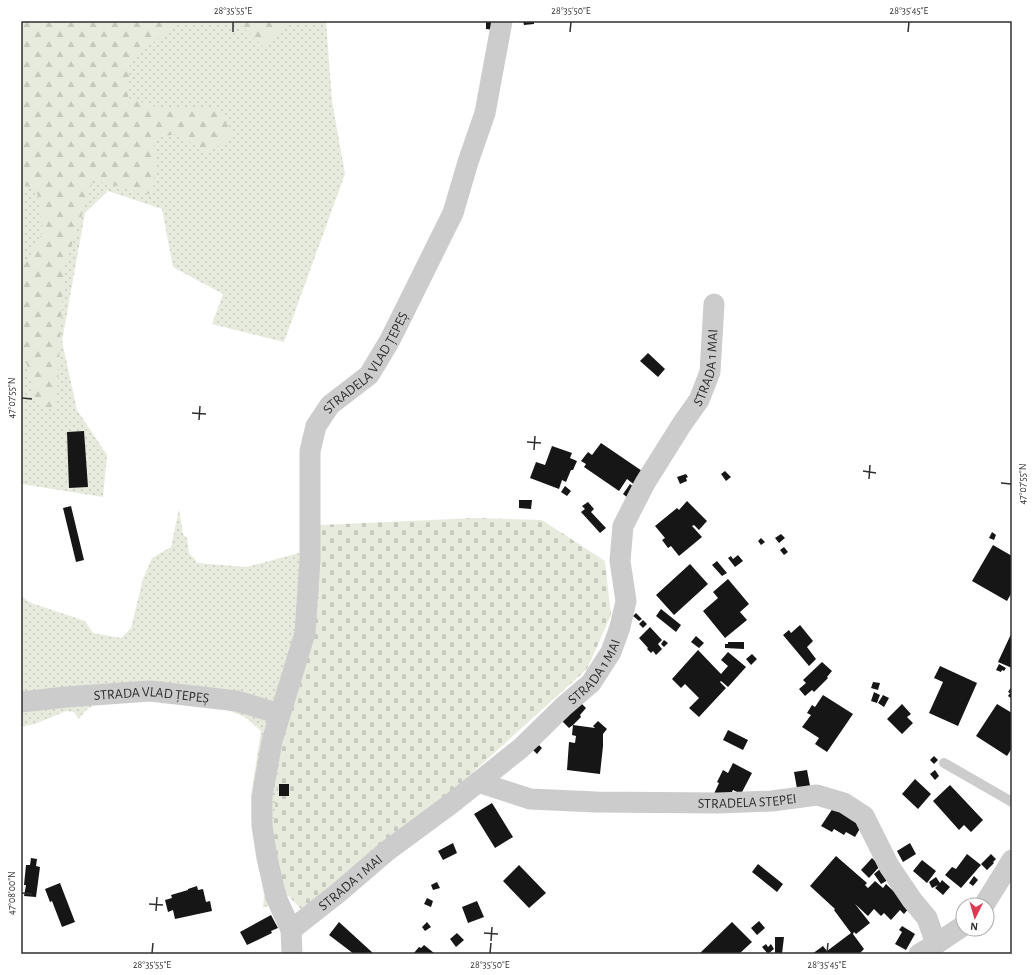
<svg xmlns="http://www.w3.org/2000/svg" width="1033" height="975" font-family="'Alegreya Sans',sans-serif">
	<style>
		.grass { fill: url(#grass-dots) }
		.forest { fill: url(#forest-firs) }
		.cemetery { fill: url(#cemetery-stones) }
		.building { fill: #161616 }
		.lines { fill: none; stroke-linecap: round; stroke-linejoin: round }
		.lane { stroke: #ccc; stroke-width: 10 }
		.street { stroke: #ccc; stroke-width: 21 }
		.ticks { fill: none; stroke: #2f2f2f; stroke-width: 1.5 }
		.labels { text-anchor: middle; stroke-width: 4; stroke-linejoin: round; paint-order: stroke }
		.street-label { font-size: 14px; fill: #2f2f2f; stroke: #fff }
		.neatline { fill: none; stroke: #2f2f2f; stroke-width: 1.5 }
		.ticks-label { font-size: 10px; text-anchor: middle; fill: #2f2f2f }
	</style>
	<defs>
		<pattern id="grass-dots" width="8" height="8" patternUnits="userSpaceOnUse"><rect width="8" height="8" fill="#e6ebdd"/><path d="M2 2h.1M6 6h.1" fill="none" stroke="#c6cabe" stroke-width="1.8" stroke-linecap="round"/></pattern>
		<pattern id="forest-firs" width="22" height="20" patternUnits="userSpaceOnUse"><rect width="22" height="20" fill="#e6ebdd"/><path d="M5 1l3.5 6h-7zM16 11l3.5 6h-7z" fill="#c6cabe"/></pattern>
		<pattern id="cemetery-stones" width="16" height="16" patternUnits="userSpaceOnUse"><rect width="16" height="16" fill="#e6ebdd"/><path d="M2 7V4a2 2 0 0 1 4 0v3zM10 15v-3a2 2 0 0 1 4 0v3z" fill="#c6cabe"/></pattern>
	</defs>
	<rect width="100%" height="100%" fill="#fff"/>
	<!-- grass -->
	<path class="grass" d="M21,21H326L332,101L345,174L284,342L212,324L223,294L173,267L162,209L108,191L85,213L62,341L77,410L107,455L103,497L21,484Z
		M179,509L183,534L187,538L189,553L198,563L246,567L303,552V526L321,525V591L303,672L281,888L289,896L263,908L264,895L251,817V796L261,731L245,717L225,709L164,699L95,704L85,711L79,719L74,712L66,711L35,724L21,727V596L31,603L85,621L93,633L121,638L131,628L143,579L152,558L171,547Z"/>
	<!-- forest -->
	<path class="forest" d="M21,21H179L130,62L128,98L163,109L219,107L233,136L208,153L177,134L154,138L155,170L153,195L93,180L64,270L56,414L34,397L26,360L21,355V271L43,232L37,192L21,182Z
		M235,21H290L263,47L242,26Z"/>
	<!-- cemetery -->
	<path class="cemetery" d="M475,518L542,520L605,561L611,615L587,669L451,792L301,909L281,888L272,840L280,752L303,672L321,591V525Z"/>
	<!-- building -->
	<path class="building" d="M486,21H496L495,30L486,29Z
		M523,21H534V24L524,25Z
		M648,353L665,369L658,377L640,361Z
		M84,431L88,487L69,488L67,432Z
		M601,443L645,473L636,486L627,479L619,491L584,467L586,464L581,461L588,452L592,455Z
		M552,446L572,453L570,458L577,461L573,470H571L566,482L562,480L559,489L530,478L536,462L545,465Z
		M725,471L731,477L726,481L721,474Z
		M686,474L688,477L686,478L687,481L680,484L677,477Z
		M630,484L635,488L628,498L623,494Z
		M565,486L571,491L567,496L561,492Z
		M519,500H532L531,509L519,508Z
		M687,501L707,521L699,530L694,525L692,526L702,537L679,556L671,546L668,548L662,540L665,538L655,526L677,508L679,510Z
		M588,502L594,509L591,512L606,528L600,533L581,512L585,509L582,506Z
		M71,506L84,560L76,562L63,508Z
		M992,532L996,535L994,540L989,538Z
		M781,534L785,538L779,543L775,538Z
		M761,538L765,542L761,545L758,541Z
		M993,545L1012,556V592L1007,601L972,581Z
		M784,547L788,552L784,555L780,550Z
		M738,555L743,561L735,567L728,558L731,556L733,559Z
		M717,561L727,573L722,576L712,565Z
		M690,564L708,584L674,615L656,595Z
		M728,579L749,604L740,612L747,620L725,638L703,611L718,598L713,592Z
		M661,609L681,625L676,632L656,616Z
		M636,613L642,619L639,621L633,616Z
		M643,620L647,624L643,628L639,624Z
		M800,625L813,641L807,647L816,659L809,666L783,635L789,630L791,633Z
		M650,627L662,640L658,644L662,649L656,655L653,651L651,653L647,649L648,648L639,638Z
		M1012,632V668L998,662Z
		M696,636L704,643L699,648L691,642Z
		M664,640L668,643L664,647L661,644Z
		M728,642H744V649L725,648V644H728Z
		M698,650L721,674L728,666L721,660L728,652L746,667L728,687L721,681L720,682L726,688L699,717L689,708L699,698L685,684L681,688L672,679Z
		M752,654L757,659L751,665L746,659Z
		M822,662L832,671L827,677L828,678L814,692L812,690L805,696L799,689L806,683L803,680Z
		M999,664L1006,668L1004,671L1002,670L1001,672L996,670Z
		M940,666L977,683L958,726L929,713L943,682L934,678Z
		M873,682L880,683L878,690L871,688Z
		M1012,686V699L1008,696L1010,693L1008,692Z
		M874,692L880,695L877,703L871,701Z
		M823,695L853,714L827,752L815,744L819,738L802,727L811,715L807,713L812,705L815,707Z
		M883,695L889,698L884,707L878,703Z
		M580,702L586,708L580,715L581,717L573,725L595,728L593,726L598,721L607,729L603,734V746L600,774L567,770L569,742L575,743L576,736L572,735L573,725L569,728L561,720Z
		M902,704L911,714L907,717L913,723L902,734L887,719Z
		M997,704L1012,713V748L1007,756L976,736Z
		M728,730L748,740L743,750L723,740Z
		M539,745L542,748L537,754L533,750Z
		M934,756L938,760L934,764L930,760Z
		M733,763L752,773L741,794L733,790L728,799L711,800L719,783L717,782L723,770L728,773Z
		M807,770L811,791L798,794L794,772Z
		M935,770L939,776L935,780L930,774Z
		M915,779L931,794L918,809L902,794Z
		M279,784H289V796H279Z
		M950,785L983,820L971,832L964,825L959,830L933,801Z
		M492,803L513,837L495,848L474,814Z
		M833,808L862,825L855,837L846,832L844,835L834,829L832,832L821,826Z
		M453,843L457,853L443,860L438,851Z
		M910,843L916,854L903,862L897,851Z
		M967,854L981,865L961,888L945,875L952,867L956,869Z
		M991,854L996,859L993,862L994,863L987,870L981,864Z
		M836,856L867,883L865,885L868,888L875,881L883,888L886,884L910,907L904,914L900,910L891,920L884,913L881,916L874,909L868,916L855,904L870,923L856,934L854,932L853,934L864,949L859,954H812L823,946L827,951L851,933L834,910L835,909L810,886Z
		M31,858L37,859L36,866L40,867L36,897L24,896L26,885H24L26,865H30Z
		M872,858L880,866L869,878L861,870Z
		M922,860L936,871L927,883L913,871Z
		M758,864L783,884L777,892L752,872Z
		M519,865L546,893L529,908L503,881Z
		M880,869L888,880L881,884L874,874Z
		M974,876L978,880L973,886L969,883Z
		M936,877L940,883L942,880L950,887L943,895L935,888L938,885L932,888L929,882Z
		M437,882L440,888L433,890L431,885Z
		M60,883L75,922L62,927L52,901L50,902L45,889Z
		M197,886L198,890L203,889L206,902L210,901L212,911L175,919L173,910L168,912L165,900L172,898L171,895L188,890V889Z
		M427,898L433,901L431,907L424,904Z
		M477,901L484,917L468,923L462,907Z
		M271,915L278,928L271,931L272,933L247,945L240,932Z
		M759,921L765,928L757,935L751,928Z
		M339,922L374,954H354L329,935Z
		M427,922L431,927L425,931L422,927Z
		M732,922L752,942L739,954H699Z
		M902,926L915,934L906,950L895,944L902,932L899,930Z
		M457,933L464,940L456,947L450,939Z
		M775,937H784L782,954H775Z
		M766,944L768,947L771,944L774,949L768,954L762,947Z
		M424,945L434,953L433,954H413L419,947L421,948Z"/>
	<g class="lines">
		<!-- lane -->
		<path class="lane" d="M944,763L1012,802"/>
		<!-- street -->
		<g class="street">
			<path id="s1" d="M21,702L66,697L150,691L237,701L280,714"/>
			<path id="s2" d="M478,782L530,799L596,802L718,803L772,801L817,795L844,803L864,816L889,866L912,900L927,918L936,944"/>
			<path d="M984,905L1012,860"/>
			<path id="s3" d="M291,930L338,893L387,851L452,803L521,748L564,706L591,683L611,652L620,627L626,601L620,561L623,526L645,483L682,424L699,400L710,372L714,304"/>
			<path id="s4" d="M292,954L291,930L276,897L267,858L262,826V797L272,741L305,633L310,559V451L316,426L330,405L369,375L390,340L453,213L468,162L485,113L502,21"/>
			<path d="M919,954L936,944L963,926"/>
		</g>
	</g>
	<!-- ticks -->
	<path class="ticks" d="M233,32V22M570,32L571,22M908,32L909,22M22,398L32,399M192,413L206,414M199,420L200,406M527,442L541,443M534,450L535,436M863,471L876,473M869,479L870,465M1001,483L1011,484M22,893L32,894M149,904L163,905M156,911L157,897M484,933L498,934M491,941L492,927M152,953L153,943M490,953L491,943M827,953L828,943"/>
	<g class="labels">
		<!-- street labels -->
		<g class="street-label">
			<text dy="5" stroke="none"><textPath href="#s4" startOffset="621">STRADELA VLAD ȚEPEȘ</textPath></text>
			<text dy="5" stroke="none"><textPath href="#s3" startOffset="736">STRADA 1 MAI</textPath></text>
			<text dy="5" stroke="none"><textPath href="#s3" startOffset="400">STRADA 1 MAI</textPath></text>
			<text dy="5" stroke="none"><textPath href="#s1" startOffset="131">STRADA VLAD ȚEPEȘ</textPath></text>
			<text dy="5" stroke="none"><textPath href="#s2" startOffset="272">STRADELA STEPEI</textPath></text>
			<text dy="5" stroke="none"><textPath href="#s3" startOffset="76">STRADA 1 MAI</textPath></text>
		</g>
	</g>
	<!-- border -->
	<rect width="1033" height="975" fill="none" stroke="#ffffff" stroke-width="44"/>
	<!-- north arrow -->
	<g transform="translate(975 917) rotate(185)"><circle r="19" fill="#ffffff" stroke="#acacac"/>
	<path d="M0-3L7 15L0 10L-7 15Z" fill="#de3852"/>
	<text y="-6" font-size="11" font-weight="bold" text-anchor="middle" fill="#2f2f2f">N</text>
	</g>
	<rect x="22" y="22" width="989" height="931" class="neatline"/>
	<g class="ticks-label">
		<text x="233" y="14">28°35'55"E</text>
		<text x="571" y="14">28°35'50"E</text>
		<text x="909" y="14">28°35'45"E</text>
		<text transform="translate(11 398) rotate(-90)" y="4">47°07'55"N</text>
		<text transform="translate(1022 484) rotate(-90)" y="4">47°07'55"N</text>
		<text transform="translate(11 893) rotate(-90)" y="4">47°08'00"N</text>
		<text x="152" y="968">28°35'55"E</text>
		<text x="490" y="968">28°35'50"E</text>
		<text x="827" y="968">28°35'45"E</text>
	</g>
</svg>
